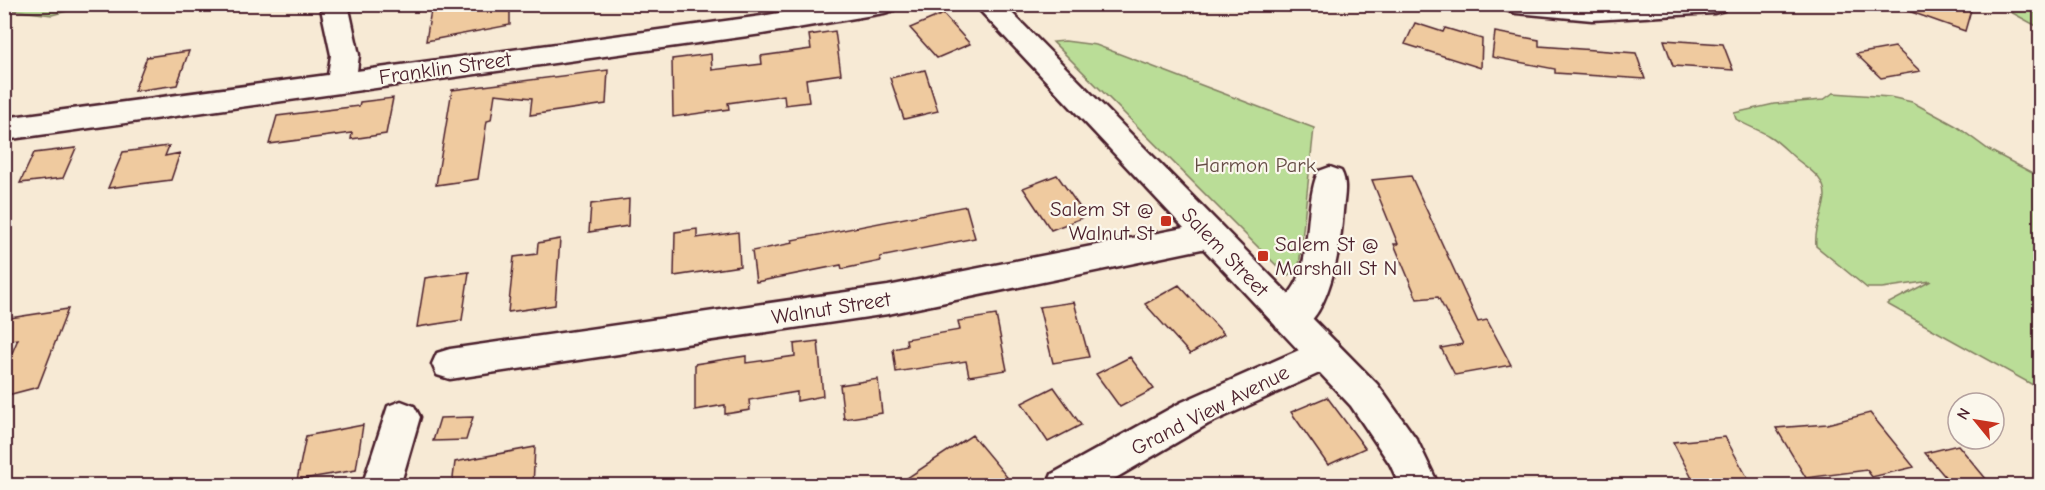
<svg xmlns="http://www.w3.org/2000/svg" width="2045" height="490" font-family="'Comic Neue',sans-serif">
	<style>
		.green { fill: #badd97; stroke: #827e61; stroke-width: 1.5 }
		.building { fill: #efca9f; stroke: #4a1f2b; stroke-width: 1.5 }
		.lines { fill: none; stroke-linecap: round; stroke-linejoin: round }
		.minor-casing { stroke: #4a1f2b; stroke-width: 5 }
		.secondary-casing { stroke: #4a1f2b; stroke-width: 5 }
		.minor { fill: #fbf7ec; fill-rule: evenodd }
		.secondary { fill: #fbf7ec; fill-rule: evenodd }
		.poi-dot { fill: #c8321e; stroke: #fbf7ec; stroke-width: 2 }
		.labels { text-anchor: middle; stroke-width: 4.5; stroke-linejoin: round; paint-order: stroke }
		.street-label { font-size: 21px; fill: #4a1f2b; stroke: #fbf7ec }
		.park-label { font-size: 21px; fill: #664e46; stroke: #fbf7ec }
		.poi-label { font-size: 21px; fill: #4a1f2b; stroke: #fbf7ec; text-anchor: end }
	</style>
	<rect width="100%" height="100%" fill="#f7ead5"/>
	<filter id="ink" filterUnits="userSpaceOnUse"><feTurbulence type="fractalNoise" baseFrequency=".0167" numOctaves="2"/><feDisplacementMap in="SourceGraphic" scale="12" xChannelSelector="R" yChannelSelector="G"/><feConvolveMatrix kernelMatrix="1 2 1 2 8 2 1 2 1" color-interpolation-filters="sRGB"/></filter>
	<g filter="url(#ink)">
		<!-- green -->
		<path class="green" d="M5,4H90V5L52,15L5,9Z
			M1998,5H2040V28Z
			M1065,41L1096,45L1314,128L1299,267L1287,276L1053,42Z
			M1833,93L1890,97L1912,102L1956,126L1989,150L2040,177V389L1887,304L1931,281L1882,288H1867L1816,246C1814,227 1824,214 1825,196C1825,176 1806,168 1794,157C1786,150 1779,142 1769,136C1758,129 1746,126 1736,119L1734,113L1774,104L1823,100Z"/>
		<!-- building -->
		<path class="building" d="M432,4H510V25L426,41Z
			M1901,4H1954L1971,10L1965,31L1900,8Z
			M943,14L970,44L937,58L910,28Z
			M1415,23L1443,32L1445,28L1482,39L1481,68L1405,44Z
			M835,31L841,74L806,79L809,102L785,105L784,95L728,103L729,109L673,117L672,59L711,54L712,70L762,64L761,56L811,49L809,35Z
			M1495,32L1539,40V46L1636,53L1645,79L1555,73V69L1492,57Z
			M1664,40L1723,44L1733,70L1673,66Z
			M1895,47L1920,71L1881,78L1856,54Z
			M189,51L177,85L134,91L147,57Z
			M608,70L606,104L530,115L532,98L495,94L491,120L487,121L478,179L436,185L452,90Z
			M925,70L938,111L904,119L890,78Z
			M393,98L386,134L351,139L352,133L269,144L277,116L359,106L360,102Z
			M169,146L165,156L180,153L171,180L108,188L123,152Z
			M76,148L63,178L20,183L34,153Z
			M1057,175L1081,209L1077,211L1082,218L1051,230L1023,188Z
			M1411,176L1478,322L1487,320L1511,365L1455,375L1441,348L1463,344L1438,297L1417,299L1394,244H1398L1372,180Z
			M629,199L628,226L589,232L591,204Z
			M966,206L975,238L880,257L881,261L842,269L841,265L756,282L752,251L793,243L792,240Z
			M697,229V238L738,232L740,266L674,276L675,232Z
			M560,239L555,305L508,312L514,257L537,254L538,243Z
			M469,272L462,320L417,327L425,278Z
			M1179,285L1224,334L1190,354L1145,304Z
			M1074,302L1089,357L1053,363L1039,307Z
			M68,309L38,387L4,396V372L18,339L4,341V332L10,318Z
			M996,315L1007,370L969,376L966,361L896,372L893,349L907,346L906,339L960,330L958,321Z
			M818,341L823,396L797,401V392L749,400L750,410L725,414V405L695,410V364L746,356V363L795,356L794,344Z
			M1130,357L1154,389L1120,407L1096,374Z
			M878,379L882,413L844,419L840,385Z
			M1054,387L1081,425L1048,442L1022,403Z
			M1327,397L1365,448L1328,465L1291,412Z
			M1870,413L1914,467L1872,477L1867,470L1806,478L1776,428L1827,424Z
			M473,417L466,440L433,441L440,418Z
			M363,425L356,470L297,480L306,436Z
			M972,435L1007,477L995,486H895Z
			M1725,437L1752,486H1696L1673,442Z
			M1958,445L1992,486H1953L1925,453Z
			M535,447L533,486H452L455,462Z"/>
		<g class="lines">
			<defs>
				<path id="minor" d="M320,4H348L359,55L357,71L762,16L829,4H897L894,10L884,13L762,34L4,140V118L328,75L331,55Z
					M1503,4H1727L1724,10L1714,13L1592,20L1516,13L1506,10Z
					M1330,167L1341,171C1348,183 1344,197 1343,211C1341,241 1330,329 1290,332C1286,332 1281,329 1277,328L1272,318C1280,301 1296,291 1301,271C1310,243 1307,192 1319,171Z
					M1209,223L1221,227L1225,236L1221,245L888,314L450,379L437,375L432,364L437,353L450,349L888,286Z
					M1324,339L1337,343L1342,354L1337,365L1208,424L1102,486H1047L1052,474L1182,402Z
					M401,401L414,406L420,417L400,486H362L388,406Z"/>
				<path id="secondary" d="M974,4H1003L1377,384L1417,440L1439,486H1400L1390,464L1351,406Z"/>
			</defs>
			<!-- minor casing -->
			<use href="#minor" class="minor-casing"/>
			<!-- secondary casing -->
			<use href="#secondary" class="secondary-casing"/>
			<!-- minor -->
			<use href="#minor" class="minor"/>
			<!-- secondary -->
			<use href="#secondary" class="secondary"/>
		</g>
	</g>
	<!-- markers -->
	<g class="poi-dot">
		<rect x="1160" y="215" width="12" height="12" rx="3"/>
		<rect x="1257" y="250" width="12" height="12" rx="3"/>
	</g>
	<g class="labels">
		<!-- street labels -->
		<g class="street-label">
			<text transform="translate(445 68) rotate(-8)" y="7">Franklin Street</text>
			<text transform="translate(1225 252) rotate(46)" y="7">Salem Street</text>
			<text transform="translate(831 308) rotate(-9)" y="7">Walnut Street</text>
			<text transform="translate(1210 410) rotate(-27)" y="7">Grand View Avenue</text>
		</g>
		<!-- park labels -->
		<g class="park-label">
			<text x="1255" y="172">Harmon Park</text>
		</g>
		<!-- poi labels -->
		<g class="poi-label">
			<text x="1154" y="216">Salem St @<tspan x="1154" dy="24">Walnut St</tspan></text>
			<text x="1275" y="251" text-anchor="start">Salem St @<tspan x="1275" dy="24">Marshall St N</tspan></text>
		</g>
	</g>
	<!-- margin -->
	<rect width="2045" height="490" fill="none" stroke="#fbf7ec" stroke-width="24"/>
	<rect x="12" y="12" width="2021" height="466" fill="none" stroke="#4a1f2b" stroke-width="2" filter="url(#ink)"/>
	<!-- north arrow -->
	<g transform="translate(1976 421) rotate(300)"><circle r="28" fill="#fbf7ec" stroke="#b4a19f" stroke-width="1.5"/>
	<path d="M0-4.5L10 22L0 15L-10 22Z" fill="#c8321e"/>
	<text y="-9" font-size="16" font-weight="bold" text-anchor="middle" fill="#4a1f2b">N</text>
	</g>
</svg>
